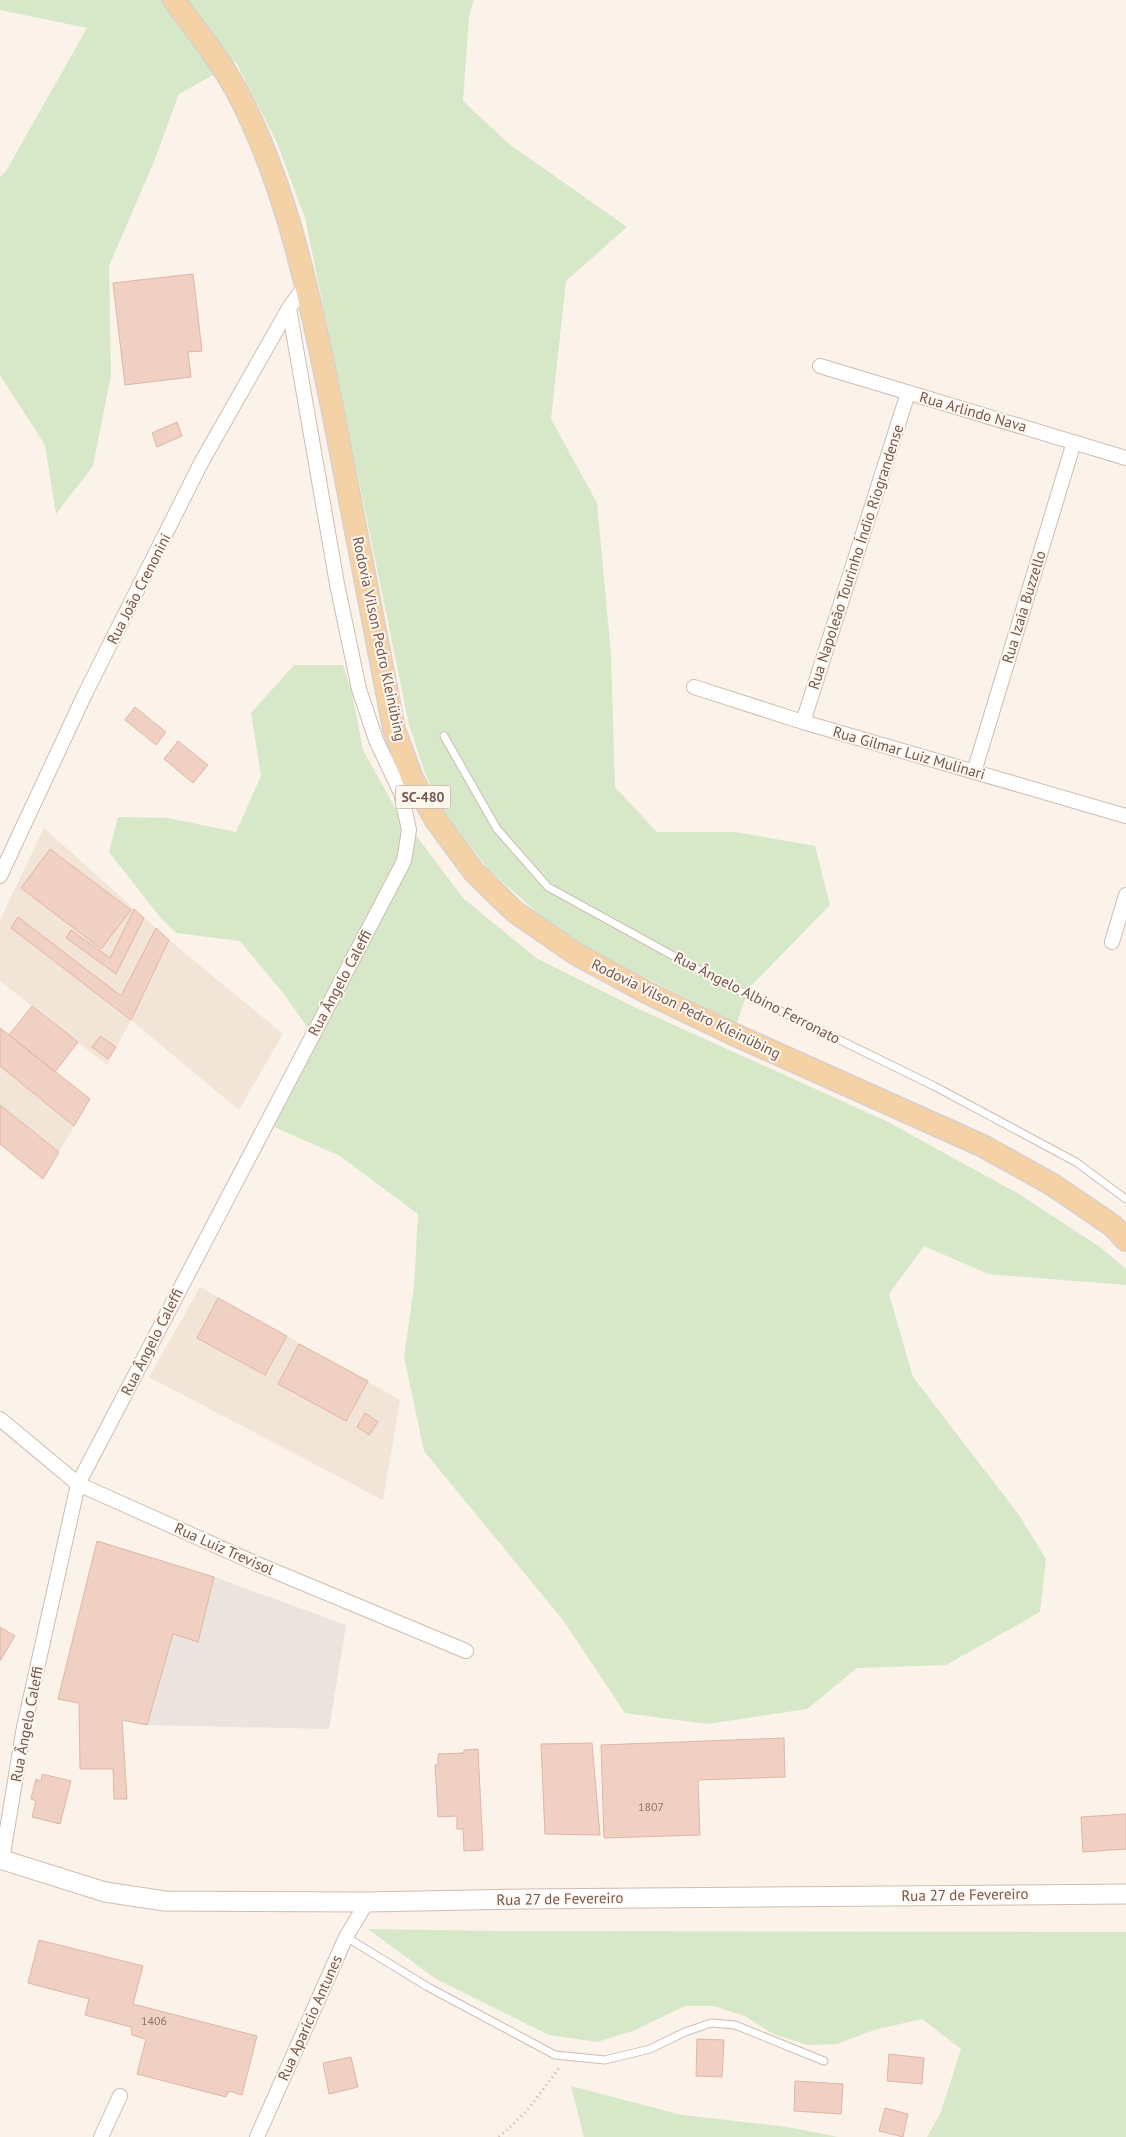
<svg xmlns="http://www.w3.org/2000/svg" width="1126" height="2137" font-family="'PT Sans',sans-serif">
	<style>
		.residential { fill: #f2e4d7 }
		.industrial { fill: #eae3de }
		.green { fill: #d7e8c8 }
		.building { fill: #efd0c2; stroke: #e0b6a4 }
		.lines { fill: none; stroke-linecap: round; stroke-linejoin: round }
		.lane-casing { stroke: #cebcb2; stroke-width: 9 }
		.street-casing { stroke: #cebcb2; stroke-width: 16 }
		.secondary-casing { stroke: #d1bcb0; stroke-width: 21 }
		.primary-casing { stroke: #d8d0cd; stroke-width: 24 }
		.path { stroke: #d4b3a5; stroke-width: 3; stroke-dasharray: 1 4; stroke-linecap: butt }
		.lane { stroke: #fff; stroke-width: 7 }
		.street { stroke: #fff; stroke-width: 14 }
		.secondary { stroke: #fff; stroke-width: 19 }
		.primary { stroke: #f5d1a6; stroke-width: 21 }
		.labels { text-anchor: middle; stroke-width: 4; stroke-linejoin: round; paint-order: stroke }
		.number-label { font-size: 12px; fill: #93766b }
		.shield { fill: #fef7ef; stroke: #9d887e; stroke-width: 1 }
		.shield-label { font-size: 14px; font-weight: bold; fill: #74584e }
		.street-label { font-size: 15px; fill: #74584e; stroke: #fef7ef }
	</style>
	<rect width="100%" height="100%" fill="#fbf2e9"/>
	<!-- residential -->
	<path class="residential" d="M44,828L169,940L283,1034L239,1110L131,1020L107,1065L0,981V920Z
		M0,1028L90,1099L43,1179L0,1144Z
		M200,1287L400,1400L383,1500L149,1377Z"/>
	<!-- industrial -->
	<path class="industrial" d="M214,1577L346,1625L329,1729L147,1725L173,1634L198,1641Z"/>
	<!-- green -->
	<path class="green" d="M0,0H474L469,17L463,101L509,144L627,227L566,281L551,419L597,503L611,654L615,787L657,832H735L815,846L830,905L748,989L737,1023L586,948L541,916L489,870L442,810L425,773L409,725L305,218L277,143L236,62L179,94L153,164L109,266L111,375L93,466L56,514L45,445L0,375V177L6,171L87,28L0,10Z
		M294,665H343L352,693L363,750L394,806L463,898L536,958L630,1005L888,1122L1019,1194L1100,1247L1126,1269V1285L988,1274L924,1246L889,1294L913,1377L1019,1515L1046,1559L1040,1612L946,1665L857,1668L807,1709L707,1724L625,1713L563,1620L424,1451L404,1357L414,1287L418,1214L340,1156L274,1127L318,1042L283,993L240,941L176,933L160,917L109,852L118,817L168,818L236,832L261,776L251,713Z
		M368,1929L506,1931L1126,1932V2137H927L941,2112L961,2049L922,2019L874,2030L837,2044L808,2045L773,2034L745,2016L713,2006H685L633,2031L597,2042L549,2035L436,1979Z
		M571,2086L682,2115L788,2127L838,2137H584Z"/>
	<!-- building -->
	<path class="building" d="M193,274L202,351L188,352L191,377L125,385L113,283Z
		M177,422L182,436L157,447L152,433Z
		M135,707L166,732L156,745L125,720Z
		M178,741L208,765L193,783L164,759Z
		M50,849L131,910L101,949L21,888Z
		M134,909L144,918L116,974L66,938L71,930L110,958Z
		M18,917L121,996L156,928L169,940L131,1020L11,928Z
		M32,1006L78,1042L55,1072L9,1035Z
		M0,1028L90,1099L74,1126L0,1066Z
		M100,1036L116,1047L108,1059L92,1047Z
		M0,1105L59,1152L43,1179L0,1144Z
		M218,1298L287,1336L265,1375L197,1338Z
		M299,1344L368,1381L346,1421L278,1384Z
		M365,1413L378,1422L369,1435L357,1427Z
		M97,1541L214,1577L198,1642L173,1634L147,1725L122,1720L127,1799H114L113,1769H80L79,1703L58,1699Z
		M0,1627L15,1636L0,1661Z
		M784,1738L785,1777L698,1780L700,1835L604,1838L601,1745Z
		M592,1743L600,1835L545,1834L541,1744Z
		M478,1749L483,1850L464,1851L463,1829H457V1816L438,1817L435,1765H438V1754L464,1753V1750Z
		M42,1774L71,1781L60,1824L32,1817L36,1801L31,1799L36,1779L41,1781Z
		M1126,1814V1849L1083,1852L1081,1817Z
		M39,1940L143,1966L133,2004L257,2036L242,2095L229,2091L226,2097L137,2074L146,2039L132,2035L131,2027L85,2015L89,1999L28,1983Z
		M697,2039L724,2040L722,2077L696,2076Z
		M889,2054L924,2058L922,2084L887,2081Z
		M351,2057L358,2087L329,2094L323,2063Z
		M795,2081L843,2084L841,2114L794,2111Z
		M885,2108L908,2114L903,2137L879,2131Z"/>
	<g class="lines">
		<defs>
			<path id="lane" d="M444,736L497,829L548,887L719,981L934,1086L1076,1162L1126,1199
				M346,1937L428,1987L555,2055L605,2060L650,2049L685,2032L711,2023L735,2025L824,2061"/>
			<path id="street" d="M820,366L1126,458
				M694,687L803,722L1126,816
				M803,722L908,393
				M974,772L1074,442
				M0,876L85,694L201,463L289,308L306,285
				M1112,942L1126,895
				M0,1419L78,1484L257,1564L466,1651
				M2,1860L24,1727L78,1484L404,861L409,830L401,793L376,740L359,689L337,584L289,308
				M101,2137L120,2096
				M257,2137L346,1937L367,1902"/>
			<path id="secondary" d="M0,1859L105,1892L165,1901L367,1902L526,1899L1126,1894"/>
			<path id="primary" d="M174,0C197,32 223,63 241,99C291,198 312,309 334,417C354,521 374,625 394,729L412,778L435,819L474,872L514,911L576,954L648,993L731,1033L983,1146L1053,1185L1113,1226L1126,1240"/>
		</defs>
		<!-- lane casing -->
		<use href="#lane" class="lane-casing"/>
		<!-- street casing -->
		<use href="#street" class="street-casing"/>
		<!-- secondary casing -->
		<use href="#secondary" class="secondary-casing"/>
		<!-- primary casing -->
		<use href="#primary" class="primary-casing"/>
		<!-- path -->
		<path class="path" d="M499,2137L526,2112L560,2067"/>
		<!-- lane -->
		<use href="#lane" class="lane"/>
		<!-- street -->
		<use href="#street" class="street"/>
		<!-- secondary -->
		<use href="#secondary" class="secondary"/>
		<!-- primary -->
		<use href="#primary" class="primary"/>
	</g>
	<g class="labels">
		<!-- number labels -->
		<g class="number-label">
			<text x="651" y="1811">1807</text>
			<text x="154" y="2025">1406</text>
		</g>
		<!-- shield labels -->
		<rect class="shield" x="395.5" y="785.5" width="55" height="23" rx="4"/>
		<g class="shield-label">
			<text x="423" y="802">SC-480</text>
		</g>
		<!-- street labels -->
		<g class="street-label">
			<text transform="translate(973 412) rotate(16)" y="5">Rua Arlindo Nava</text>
			<text transform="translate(856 557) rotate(-72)" y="5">Rua Napoleão Tourinho Índio Riograndense</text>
			<text transform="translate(139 589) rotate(-63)" y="5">Rua João Crenonini</text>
			<text transform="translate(1024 607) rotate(-73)" y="5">Rua Izaia Buzzello</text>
			<text transform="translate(379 639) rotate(78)" y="5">Rodovia Vilson Pedro Kleinübing</text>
			<text transform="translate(909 753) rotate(16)" y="5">Rua Gilmar Luiz Mulinari</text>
			<text transform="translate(340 983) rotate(-62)" y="5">Rua Ângelo Caleffi</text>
			<text transform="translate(757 998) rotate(27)" y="5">Rua Ângelo Albino Ferronato</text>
			<text transform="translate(686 1009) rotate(26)" y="5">Rodovia Vilson Pedro Kleinübing</text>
			<text transform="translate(152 1342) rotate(-63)" y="5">Rua Ângelo Caleffi</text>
			<text transform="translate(224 1549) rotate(24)" y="5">Rua Luiz Trevisol</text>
			<text transform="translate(27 1724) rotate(-79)" y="5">Rua Ângelo Caleffi</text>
			<text transform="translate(965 1895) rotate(-1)" y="5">Rua 27 de Fevereiro</text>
			<text transform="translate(560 1899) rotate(-1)" y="5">Rua 27 de Fevereiro</text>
			<text transform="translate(310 2018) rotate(-66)" y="5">Rua Aparício Antunes</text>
		</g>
	</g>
</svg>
